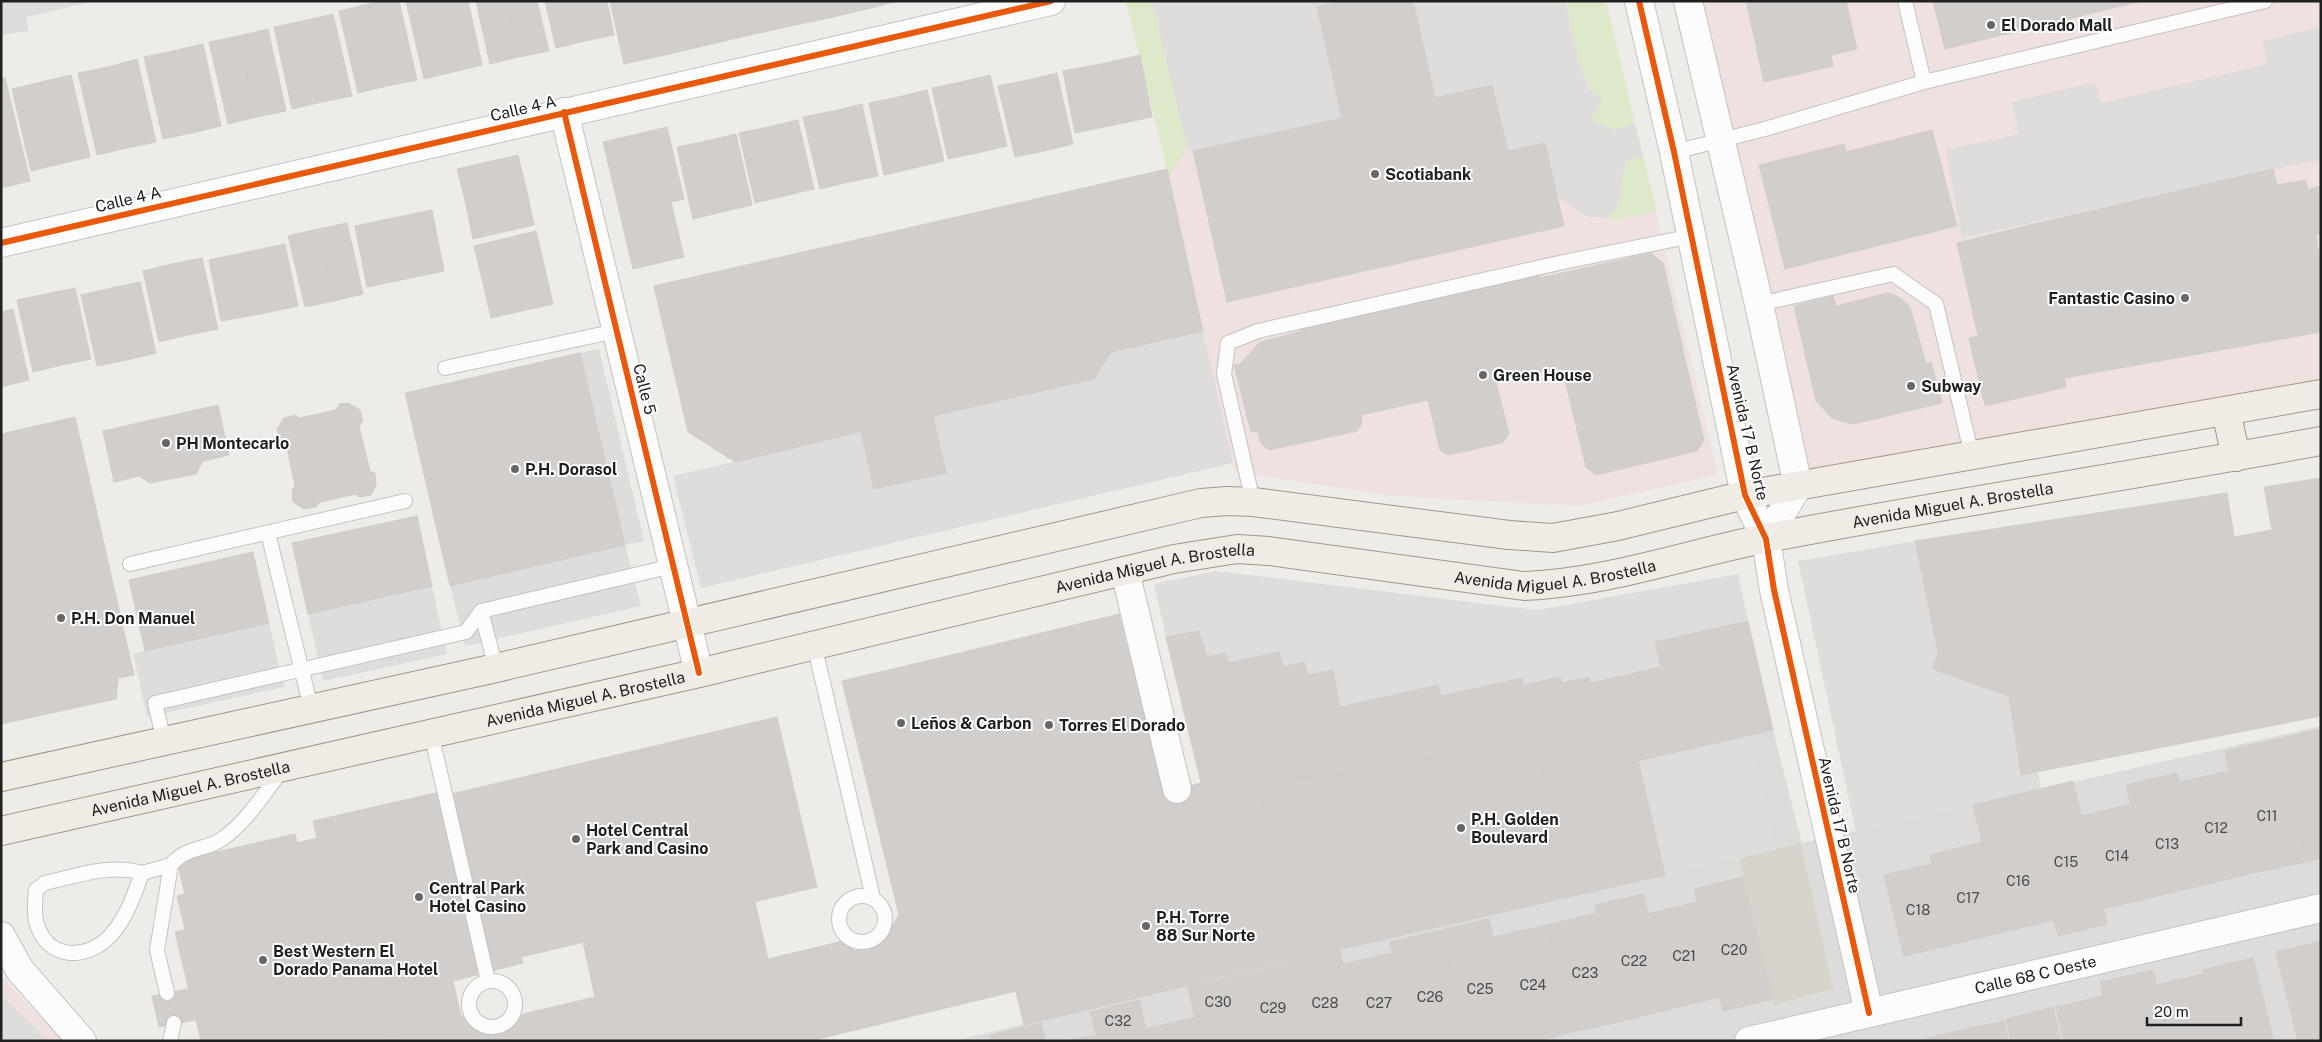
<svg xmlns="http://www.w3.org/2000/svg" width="2322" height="1042" font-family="'Public Sans',sans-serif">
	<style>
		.residential { fill: #dddcda }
		.commercial { fill: #efe1e0 }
		.religious { fill: #dcdcda }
		.construction { fill: #d7d5cb }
		.grass { fill: #dee9ca }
		.parking { fill: #dedddc }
		.building { fill: #d1cecc; stroke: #d1cdca }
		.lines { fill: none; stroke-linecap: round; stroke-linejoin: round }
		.service-casing { stroke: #c4c3c1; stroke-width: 16 }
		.minor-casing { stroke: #c4c3c1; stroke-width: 30 }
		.tertiary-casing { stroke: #c4c3c1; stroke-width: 30 }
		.primary-casing { stroke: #a39787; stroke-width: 30 }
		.service { stroke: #fcfcfc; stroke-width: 14 }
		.minor { stroke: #fcfcfc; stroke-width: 28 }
		.tertiary { stroke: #fcfcfc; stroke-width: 28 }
		.primary { stroke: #f1ebe6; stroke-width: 28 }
		.cycleway-casing { stroke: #fff; stroke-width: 9 }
		.cycleway { stroke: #e8590c; stroke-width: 6 }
		.poi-dot { fill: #686766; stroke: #fff; stroke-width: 2 }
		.labels { text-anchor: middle; stroke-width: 4; stroke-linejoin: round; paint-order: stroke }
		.number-label { font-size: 14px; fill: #4c4c4b }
		.poi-label { font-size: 16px; font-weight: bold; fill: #202020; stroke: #fff; text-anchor: start }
		.street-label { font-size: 16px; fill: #202020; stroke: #fff }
	</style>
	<rect width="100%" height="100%" fill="#eeece9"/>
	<!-- residential -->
	<path class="residential" d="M2321,726V1041H953L1024,1024L1638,760L1773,730L1802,843Z"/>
	<!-- commercial -->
	<path class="commercial" d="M1126,1H1606L1718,475L1578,506L1394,496L1235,472L1169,177Z
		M1688,1H2321V394L1798,486Z
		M1,976L43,1020L65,1041H1Z"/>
	<!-- religious -->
	<path class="religious" d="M1,1H94L26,17L29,31L1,35Z"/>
	<!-- construction -->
	<path class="construction" d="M1801,843L1833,989L1774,1005L1739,858Z"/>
	<!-- grass -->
	<path class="grass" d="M1126,1H1152L1187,147L1169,177Z
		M1565,1H1606L1635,124L1614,130L1590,120L1602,100C1575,74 1573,36 1565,1Z
		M1643,156L1657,211L1617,220L1608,218L1621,201L1622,173L1630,159Z"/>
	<!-- parking -->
	<path class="parking" d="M1152,1H1343L1317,8L1342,118L1193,151L1187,147Z
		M1413,1H1565L1582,73L1590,89L1602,100L1590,120L1614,130L1635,124L1643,156L1630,159L1622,173L1621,201L1608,218L1588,217L1558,197L1545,143L1508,151L1492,85L1435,98Z
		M2321,27V159L1962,238L1946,150L2019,134L2012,102L2095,82L2102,103L2267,64L2263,41Z
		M1203,331L1233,463L701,588L673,476L1094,379L1111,352Z
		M599,349L644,541L625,545L641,606L465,646L450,586L625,545L580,353Z
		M1915,541L1938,652L1933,669L2009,696L2021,774L2038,772L2041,789L1856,833L1798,561Z
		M1216,571L1537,610L1738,574L1748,621L1655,642L1661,667L1591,683L1589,677L1562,683L1560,677L1523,685L1521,678L1441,696L1438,685L1340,707L1333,670L1308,675L1304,662L1283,667L1228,663L1226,653L1207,657L1199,631L1166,637L1154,584Z
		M432,586L447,654L323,681L308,614Z
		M269,623L284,687L147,717L133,654Z
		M1750,736L1776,850L1665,875L1638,761Z
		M3,997L48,1041H1Z"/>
	<!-- building -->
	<path class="building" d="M382,1H399L417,80L387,86L368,4Z
		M406,1H437L453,72L424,79Z
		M437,1H468L482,65L453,72Z
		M476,1H506L519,57L490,64Z
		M506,1H537L549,51L519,57Z
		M545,1H576L585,41L556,48Z
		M576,1H607L614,35L585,41Z
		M610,1H653L665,55L624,64Z
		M653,1H697L707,45L665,55Z
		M697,1H738L746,36L707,45Z
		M738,1H781L786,27L746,36Z
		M781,1H825L829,18L786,27Z
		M825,1H870L871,8L829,18Z
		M870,1H899L871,8Z
		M1343,1H1413L1435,98L1492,85L1508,151L1545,143L1564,226L1227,302L1193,151L1342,118L1317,7Z
		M1746,1H1846L1857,49L1831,55L1833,66L1764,82Z
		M1933,1H2142L1945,49Z
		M368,4L387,86L358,93L339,11Z
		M333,14L352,96L322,102L303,21Z
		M303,21L322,102L292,109L274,27Z
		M268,29L286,111L257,117L238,36Z
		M238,36L257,117L228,124L209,42Z
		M203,44L221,126L192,133L173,51Z
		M173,51L192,133L163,139L144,57Z
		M1140,55L1152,117L1114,125L1101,64Z
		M137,59L156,142L127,148L108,67Z
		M1101,64L1114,125L1075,133L1063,71Z
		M108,67L127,148L97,155L78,73Z
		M1057,73L1073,144L1044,151L1028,80Z
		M71,75L90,157L60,164L41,82Z
		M990,75L1007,146L977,153L961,82Z
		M5,78L30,181L1,188V79Z
		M1028,80L1044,151L1015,157L998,86Z
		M41,82L60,164L31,171L12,89Z
		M961,82L977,153L948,159L932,88Z
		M927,90L944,161L914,168L898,97Z
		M898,97L914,168L884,175L869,103Z
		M862,104L878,176L849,182L833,111Z
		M833,111L849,182L820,189L803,117Z
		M798,120L814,189L784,196L768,127Z
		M667,127L684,199L671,202L684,257L633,269L603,142Z
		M768,127L784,196L755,203L739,133Z
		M1932,130L1957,226L1785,269L1759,165L1844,144L1846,152Z
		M736,134L752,205L722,212L706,141Z
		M706,141L722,212L693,219L677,147Z
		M518,155L527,192L466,205L457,169Z
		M1167,169L1203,331L1111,352L1094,379L933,416L946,473L874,489L861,432L735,462L688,432L654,286Z
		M2273,169L2277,185L2306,180L2321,265V332L2064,378L2034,224Z
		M2321,186V233L2315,235L2307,190Z
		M527,192L534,225L473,239L466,205Z
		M432,210L444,271L406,279L393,218Z
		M393,218L406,279L367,287L355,226Z
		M347,223L363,294L334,301L318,229Z
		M2034,224L2066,387L1985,406L1969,338L1978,336L1957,243Z
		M318,229L334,301L305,307L288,236Z
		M536,231L545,269L483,283L474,246Z
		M285,244L298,306L260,314L247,252Z
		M247,252L260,314L221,321L209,260Z
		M1651,253L1663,263L1704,441L1697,451L1596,475L1586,467L1562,368L1496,383L1509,434L1502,443L1448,455L1440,450L1428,400L1361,415L1362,423L1357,431L1269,450L1261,443L1257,431L1251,432L1234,365L1240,364L1260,342L1302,331L1300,320L1537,266L1540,278Z
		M202,258L218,329L188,335L172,264Z
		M172,264L188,335L159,342L143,271Z
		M545,269L553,304L491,318L483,283Z
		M140,282L156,353L127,360L111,288Z
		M75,288L91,359L62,365L46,294Z
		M111,288L127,360L97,366L81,295Z
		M1888,293L1899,297L1910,307L1926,364L1931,362L1942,403L1853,424L1832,418L1816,401L1794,306L1833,296L1836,306Z
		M46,294L62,365L33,372L17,300Z
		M13,309L29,380L1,387V312Z
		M580,353L625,545L450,586L405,393Z
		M348,403L360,410L363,421L359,426L370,471L375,473L376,485L371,495L359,497L356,494L320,502L316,507L304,509L293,502L292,490L295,486L286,442L280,441L277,429L284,418L296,415L299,418L336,410L339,404Z
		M218,405L229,455L203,461L196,474L150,483L139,476L114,482L103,431Z
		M75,417L134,675L118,678L116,699L1,724V434Z
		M2321,478V716L2021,775L2009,696L1933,669L1938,652L1915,541L2227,493L2234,537L2272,530L2264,487Z
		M417,516L432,586L308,614L292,543Z
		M253,552L269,623L145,651L129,580Z
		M1119,614L1163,792L978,836L935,659Z
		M1748,621L1773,730L1545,782L1534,735L1358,774L1201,783L1166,637L1199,631L1207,657L1226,653L1228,663L1279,652L1283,667L1304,662L1308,675L1333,670L1340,707L1438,685L1441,696L1522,678L1523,685L1560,677L1562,683L1589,677L1591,683L1661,667L1655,642Z
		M935,659L992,893L899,915L842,681Z
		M777,717L817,887L521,957L481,787Z
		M2321,729V858L2306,862L2277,739Z
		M1534,735L1545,782L1638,760L1665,875L1298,959L1257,779L1358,774Z
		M2277,739L2306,862L2253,873L2225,751Z
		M2229,771L2253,873L2204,885L2179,782Z
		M2177,773L2204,885L2153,897L2126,785Z
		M1257,779L1298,959L1024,1025L978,836L1201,783Z
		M2073,781L2107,924L2058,936L2023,793Z
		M481,787L523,963L453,981L461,1016L363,1039L313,821L435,793L443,796Z
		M2023,793L2054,920L2004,932L1973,805Z
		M2131,804L2153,897L2103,909L2081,816Z
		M295,834L297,843L317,838L364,1041H201L175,932L185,930L177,896L185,894L177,861Z
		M1982,842L2004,932L1951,945L1930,855Z
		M1932,864L1951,945L1904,956L1884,875Z
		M1743,877L1773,999L1723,1011L1694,889Z
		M992,893L1016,991L810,1041H364L363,1039L461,1016L489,1033L513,1027L523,1014L595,997L583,942L755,902L768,959L843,941L855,951L881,943L899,915Z
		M1643,894L1671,1009L1623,1021L1595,905Z
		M1697,902L1720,997L1671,1009L1647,914Z
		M1597,913L1623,1021L1572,1032L1547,925Z
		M1489,919L1493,937L1518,1041H1468L1441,930Z
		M1547,925L1572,1032L1538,1041H1518L1493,937Z
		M1441,930L1468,1041H1414L1390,942Z
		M2321,941V1041H2298L2276,952Z
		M1340,950L1362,1041H1307L1288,963Z
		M1393,953L1414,1041H1362L1343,964Z
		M2253,958L2274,1041H2220L2202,970Z
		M1288,963L1307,1041H1255L1239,975Z
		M2153,970L2170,1041H2114L2100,982Z
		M2203,974L2220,1041H2170L2156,985Z
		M1239,975L1255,1041H1200L1188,987Z
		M188,989L195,1020L159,1027L152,996Z
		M2103,996L2114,1041H2064L2056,1007Z
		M1139,1000L1149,1041H1098L1090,1012Z
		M2053,1007L2061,1041H2011L2006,1019Z
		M1195,1017L1200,1041H1149L1146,1029Z
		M2004,1021L2008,1041H1955L1953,1032Z
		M1041,1023L1045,1041H991L990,1035Z
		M1953,1032L1955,1041H1918Z
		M1096,1035L1098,1041H1067Z"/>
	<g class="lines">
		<defs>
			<path id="service" d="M1905,1L1924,82
				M1674,152L1765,129L1924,82L2265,1
				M1759,304L1893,274L1936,304L1972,456
				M445,368L616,331
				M1253,502L1224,374L1228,343L1258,331L1568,261L1692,236
				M268,533L311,708
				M130,564L405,501
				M481,611L496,668
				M814,644L873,898
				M431,733L488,981
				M164,741L155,703L466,632L481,611L673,566
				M142,873C110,863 77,876 45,883L36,890C35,900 34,912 36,921C46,961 87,961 111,935C127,917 134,895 142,873L171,865
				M839 919a23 23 0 1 1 46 0a23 23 0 1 1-46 0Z
				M469 1004a23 23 0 1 1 46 0a23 23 0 1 1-46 0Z
				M167,993L157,950L171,865C186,846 205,851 222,839C247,822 264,793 283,769
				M170,1041L174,1023"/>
			<g id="minor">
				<path d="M564,112L699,673"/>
				<path d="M1,243L1051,1"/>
				<path d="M1766,539L1774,590L1869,1013"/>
				<path d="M1125,571L1177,789"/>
				<path d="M1,936L20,970L82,1041"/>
				<path id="s1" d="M1749,1041L2321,908"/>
			</g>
			<path id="tertiary" d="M1639,1L1674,152L1745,495L1766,539
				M1688,1L1759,304L1798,486L1766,539"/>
			<g id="primary">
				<path d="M2226,411L2236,457"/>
				<path d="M1,777L496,668L1201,503L1227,501L1253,502L1509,535L1553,538L1618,526L1745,495L2321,394"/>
				<path id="s2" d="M1,831L699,673L1174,559L1237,549L1269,551L1524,586C1610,582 1683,555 1767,538C1951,503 2136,475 2321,441"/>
			</g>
		</defs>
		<!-- service casing -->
		<use href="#service" class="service-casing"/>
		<!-- minor casing -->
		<use href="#minor" class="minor-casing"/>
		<!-- tertiary casing -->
		<use href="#tertiary" class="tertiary-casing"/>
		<!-- primary casing -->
		<use href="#primary" class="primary-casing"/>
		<!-- service -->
		<use href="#service" class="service"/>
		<!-- minor -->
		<use href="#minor" class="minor"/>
		<!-- tertiary -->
		<use href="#tertiary" class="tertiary"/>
		<!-- primary -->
		<use href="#primary" class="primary"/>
		<defs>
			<path id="cycleway" d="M1639,1L1674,152L1745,495L1766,539L1774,590L1869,1013
				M564,112L699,673
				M1,243L1051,1"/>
		</defs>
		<!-- cycleway casing -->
		<use href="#cycleway" class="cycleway-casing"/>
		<!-- cycleway -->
		<use href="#cycleway" class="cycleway"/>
	</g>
	<!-- markers -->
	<g class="poi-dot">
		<circle cx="1991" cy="25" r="5"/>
		<circle cx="1375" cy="174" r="5"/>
		<circle cx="2185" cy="298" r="5"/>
		<circle cx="1483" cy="375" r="5"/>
		<circle cx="1911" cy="386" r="5"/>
		<circle cx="166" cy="443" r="5"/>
		<circle cx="515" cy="469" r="5"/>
		<circle cx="61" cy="618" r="5"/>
		<circle cx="901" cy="723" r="5"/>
		<circle cx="1049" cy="725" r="5"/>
		<circle cx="1461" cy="828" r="5"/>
		<circle cx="576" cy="839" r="5"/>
		<circle cx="419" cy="897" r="5"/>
		<circle cx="1146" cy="926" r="5"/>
		<circle cx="263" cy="960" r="5"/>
	</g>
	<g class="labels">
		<!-- number labels -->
		<g class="number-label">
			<text x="2267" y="821">C11</text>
			<text x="2216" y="833">C12</text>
			<text x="2167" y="849">C13</text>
			<text x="2117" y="861">C14</text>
			<text x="2066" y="867">C15</text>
			<text x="2018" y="886">C16</text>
			<text x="1968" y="903">C17</text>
			<text x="1918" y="915">C18</text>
			<text x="1734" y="955">C20</text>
			<text x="1684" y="961">C21</text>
			<text x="1634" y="966">C22</text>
			<text x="1585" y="978">C23</text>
			<text x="1533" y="990">C24</text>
			<text x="1480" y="994">C25</text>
			<text x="1430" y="1002">C26</text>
			<text x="1218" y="1007">C30</text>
			<text x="1325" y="1008">C28</text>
			<text x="1379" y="1008">C27</text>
			<text x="1273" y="1013">C29</text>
			<text x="1118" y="1026">C32</text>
		</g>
		<!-- poi labels -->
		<g class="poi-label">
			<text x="2001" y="31">El Dorado Mall</text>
			<text x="1385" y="180">Scotiabank</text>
			<text x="2175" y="304" text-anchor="end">Fantastic Casino</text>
			<text x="1493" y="381">Green House</text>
			<text x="1921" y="392">Subway</text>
			<text x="176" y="449">PH Montecarlo</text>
			<text x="525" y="475">P.H. Dorasol</text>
			<text x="71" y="624">P.H. Don Manuel</text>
			<text x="911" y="729">Leños &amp; Carbon</text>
			<text x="1059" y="731">Torres El Dorado</text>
			<text x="1471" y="825">P.H. Golden<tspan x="1471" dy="18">Boulevard</tspan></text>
			<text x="586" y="836">Hotel Central<tspan x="586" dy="18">Park and Casino</tspan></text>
			<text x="429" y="894">Central Park<tspan x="429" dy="18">Hotel Casino</tspan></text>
			<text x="1156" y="923">P.H. Torre<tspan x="1156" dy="18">88 Sur Norte</tspan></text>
			<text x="273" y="957">Best Western El<tspan x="273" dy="18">Dorado Panama Hotel</tspan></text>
		</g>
		<!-- street labels -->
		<g class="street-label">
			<text transform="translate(523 108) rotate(-13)" y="6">Calle 4 A</text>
			<text transform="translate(128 199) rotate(-13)" y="6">Calle 4 A</text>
			<text transform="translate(645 389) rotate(76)" y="6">Calle 5</text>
			<text transform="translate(1748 432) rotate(77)" y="6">Avenida 17 B Norte</text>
			<text dy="6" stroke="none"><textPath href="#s2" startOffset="1994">Avenida Miguel A. Brostella</textPath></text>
			<text dy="6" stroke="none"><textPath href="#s2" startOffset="1589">Avenida Miguel A. Brostella</textPath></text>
			<text dy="6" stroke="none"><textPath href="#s2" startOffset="1184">Avenida Miguel A. Brostella</textPath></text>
			<text dy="6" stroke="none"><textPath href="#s2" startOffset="599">Avenida Miguel A. Brostella</textPath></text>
			<text dy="6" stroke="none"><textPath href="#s2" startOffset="194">Avenida Miguel A. Brostella</textPath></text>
			<text transform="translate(1840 825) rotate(77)" y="6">Avenida 17 B Norte</text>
			<text dy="6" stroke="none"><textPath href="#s1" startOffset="294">Calle 68 C Oeste</textPath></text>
		</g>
	</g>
	<!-- border -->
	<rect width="2322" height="1042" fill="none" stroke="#202020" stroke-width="5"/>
	<!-- scale -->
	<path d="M2147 1017v8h94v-8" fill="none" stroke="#202020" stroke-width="2.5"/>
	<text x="2154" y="1017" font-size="15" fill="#202020" stroke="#ffffff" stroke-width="4" paint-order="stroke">20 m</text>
</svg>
